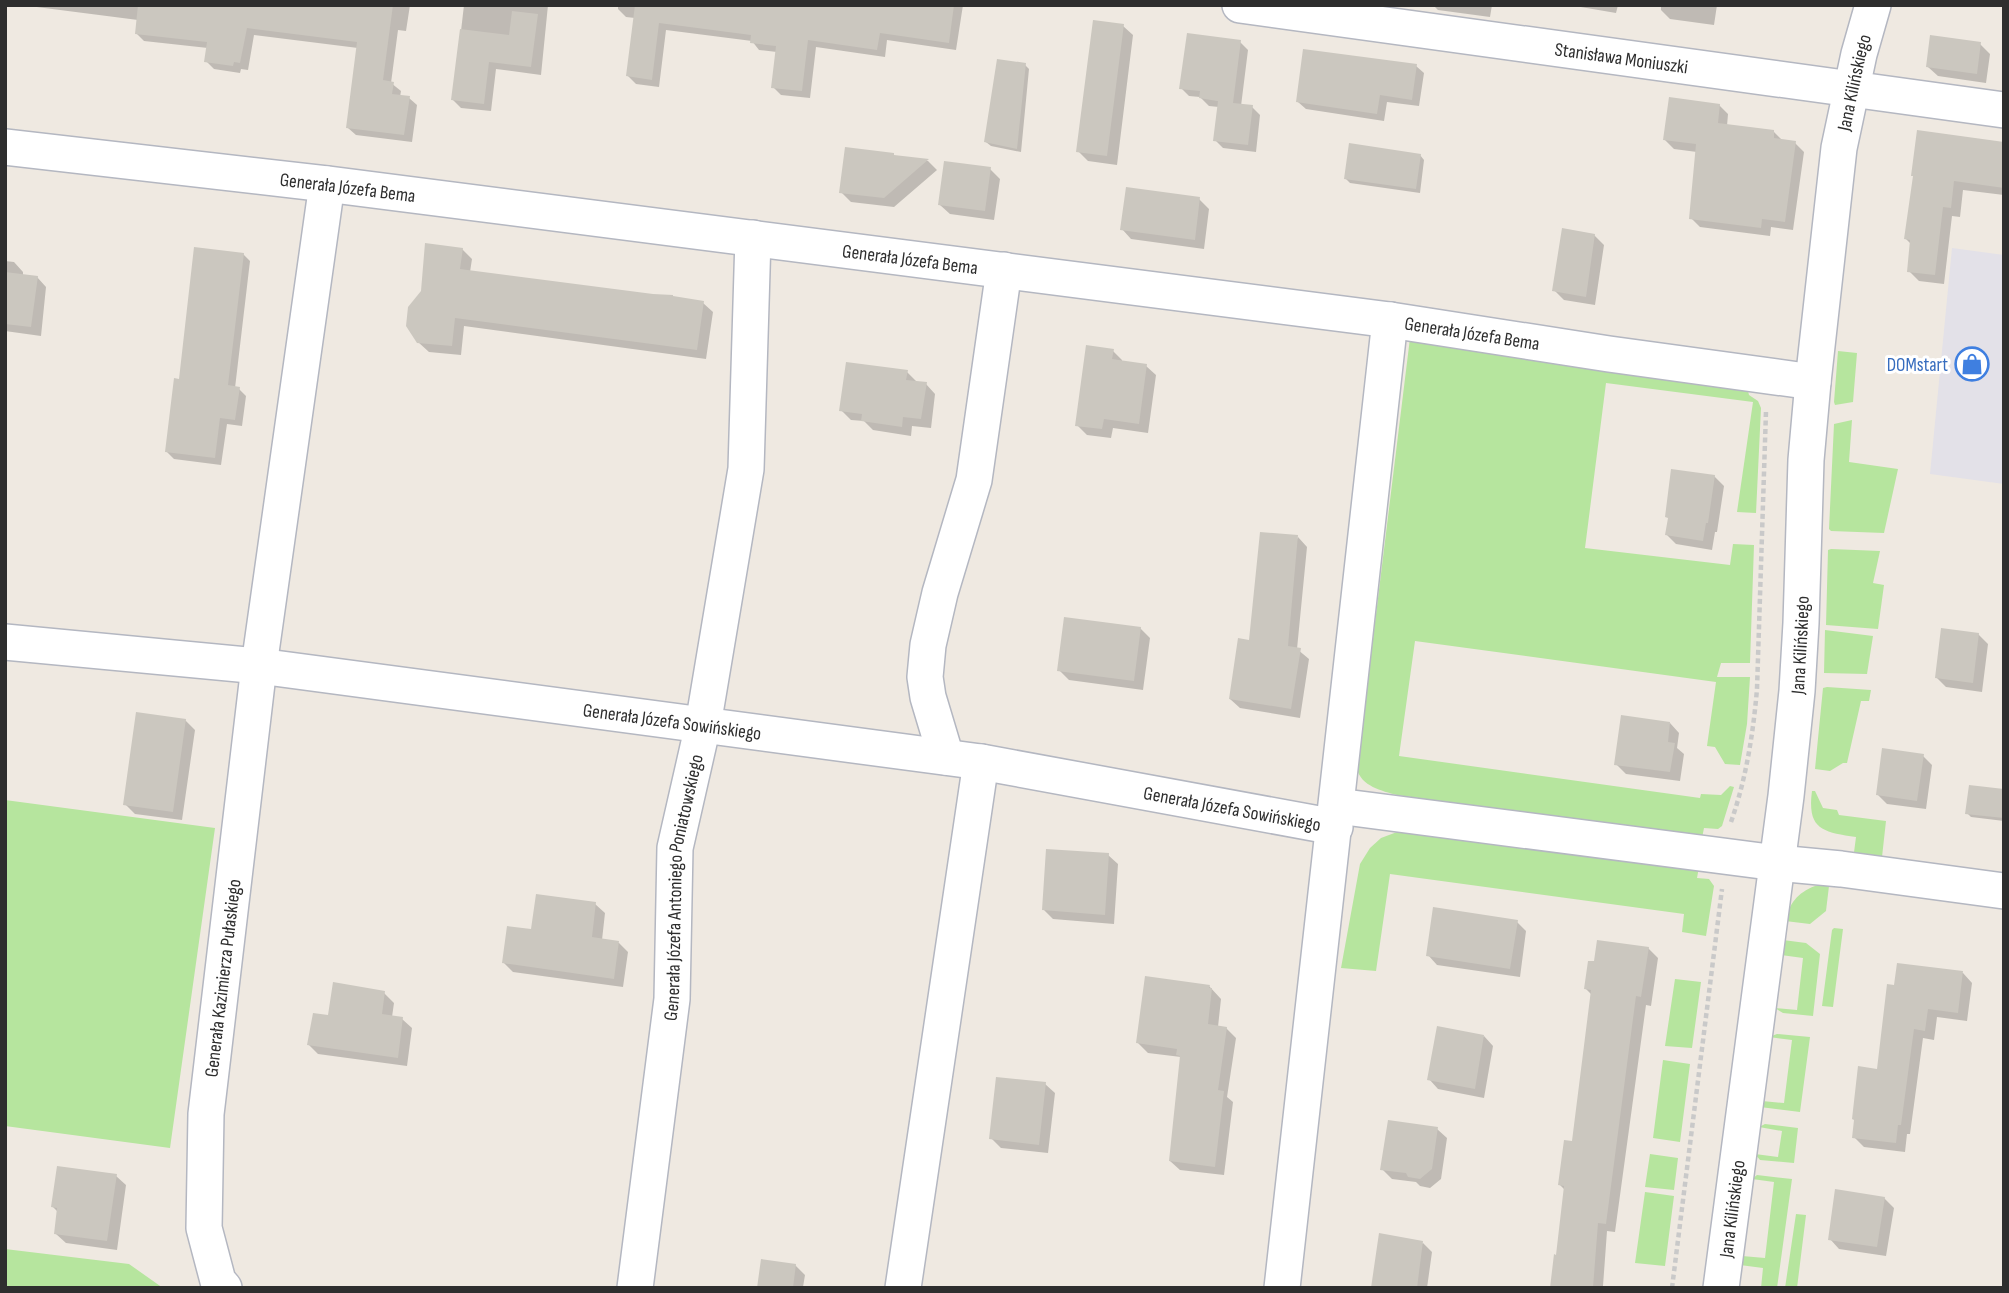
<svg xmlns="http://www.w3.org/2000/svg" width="2009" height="1293" font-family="'Sofia Sans Condensed',sans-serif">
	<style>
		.industrial { fill: #e3e1e8 }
		.green { fill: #b6e59e }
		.shadow { fill: #0003 }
		.building { fill: #cbc7bf }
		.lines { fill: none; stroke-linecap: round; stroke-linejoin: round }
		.street-casing { stroke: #b4b7c1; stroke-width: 38 }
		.path { stroke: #c9c9c9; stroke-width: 4.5; stroke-dasharray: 5 3.5; stroke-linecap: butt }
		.street { stroke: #fff; stroke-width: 35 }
		.labels { text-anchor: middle; stroke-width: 6; stroke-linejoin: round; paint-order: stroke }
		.street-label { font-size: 19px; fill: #2e2e2e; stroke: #fff }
		.shop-label { font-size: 19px; fill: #366cbe; stroke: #fff; text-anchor: end }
	</style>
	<rect width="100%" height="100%" fill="#efe9e1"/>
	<!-- industrial -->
	<path class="industrial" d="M1952,248L2004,255V484L1930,474Z"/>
	<!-- green -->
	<path class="green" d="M1410,338L1747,387L1749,395L1758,401L1761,408L1756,513L1737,512L1753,402L1606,383L1585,548L1730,565L1733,544L1754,545L1750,663H1721L1717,677H1750L1747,724L1740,765L1725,764L1715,747L1707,746L1716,682L1415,641L1399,756L1700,798L1701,794L1721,795L1730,786L1734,787L1722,826L1718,829L1704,828L1702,838L1397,795C1382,791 1361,786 1357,769Z
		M1838,351L1857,353L1853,402L1835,405L1834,402Z
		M1852,420L1849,462L1898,469L1884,533L1831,531L1829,529L1834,424Z
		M1831,549L1880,551L1873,583L1884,585L1878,629L1826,625L1828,550Z
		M1825,630L1873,636L1867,674L1824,673Z
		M1827,687L1871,690L1869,701H1861L1847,763H1843L1830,771L1815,769L1823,688Z
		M1812,791H1815L1823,808L1837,810L1839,815L1886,821L1881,866L1853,860L1856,837C1822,832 1807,829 1812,791Z
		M5,800L215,828L170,1148L5,1126Z
		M1419,830L1699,867L1697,878L1709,879L1714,886L1706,936L1682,932L1684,914L1390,874L1376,971L1341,968L1360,864L1370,848L1381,838L1397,832Z
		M1815,886H1829L1826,911L1810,924L1785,921C1790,903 1797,893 1815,886Z
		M1834,928L1843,929L1833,1007L1822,1006L1832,930Z
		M1783,940L1806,943L1820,954L1813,1016L1783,1013L1775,1008L1797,1010L1803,958L1781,955Z
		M1675,979L1701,982L1692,1048L1665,1046Z
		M1777,1034L1810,1037L1800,1112L1760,1107L1762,1101L1784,1103L1792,1040L1769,1037Z
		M1663,1060L1690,1064L1680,1142L1653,1138Z
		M1765,1124L1798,1128L1794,1163L1760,1160L1755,1154L1778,1157L1782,1131L1759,1127Z
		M1650,1154L1678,1158L1674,1190L1645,1187Z
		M1757,1175L1792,1179L1777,1288H1761L1763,1268L1740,1265L1742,1256L1765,1258L1774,1182L1752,1179Z
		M1645,1192L1674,1196L1665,1266L1635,1263Z
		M1796,1214L1806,1215L1797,1288H1785Z
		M5,1249L129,1264L163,1288H5Z"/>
	<!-- shadow -->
	<path class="shadow" d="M21,5H410L406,31L398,30L391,83L401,91L400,97L409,98L417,105L412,142L356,135L348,128L358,48L254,35L248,70L241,69L240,73L214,69L206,61L208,48L144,41L136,33L138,20Z
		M464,5H548L541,75L496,69L491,111L461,108L453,100Z
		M618,5H963L956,50L887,40L885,57L816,47L810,98L781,95L773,87L777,52L759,50L752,41L666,30L659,87L636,84L628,76L635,18L626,17L618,9Z
		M1433,5H1492L1490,17L1438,10Z
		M1569,5H1618L1616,13Z
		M1661,5H1717L1714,25L1670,19L1661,10Z
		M1123,26L1133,35L1117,165L1088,161L1078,151Z
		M1240,42L1248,50L1241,106L1252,107L1260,115L1256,152L1223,148L1215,140L1219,107L1209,106L1200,97L1189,96L1181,88Z
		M1980,44L1990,54L1986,83L1938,76L1928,67Z
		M1025,65L1029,69L1021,152L991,146L986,142Z
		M1416,66L1424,73L1419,106L1387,102L1384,121L1306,109L1298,102Z
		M1719,105L1728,114L1727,126L1774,132L1783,141L1795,143L1804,152L1793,230L1771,227L1770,236L1700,227L1691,218L1697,152L1674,149L1665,140Z
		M2004,144V195L1963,190L1960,217L1952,216L1944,284L1919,281L1909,271L1912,245L1906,239L1915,177Z
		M846,149L928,161L937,170L894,207L851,202L841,192Z
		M1420,155L1424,160L1420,193L1350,183L1346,179Z
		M990,169L1000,179L994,220L950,214L940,205Z
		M1199,199L1209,209L1204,249L1131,239L1122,229Z
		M1594,235L1604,245L1595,305L1564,300L1554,290Z
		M462,249L472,259L470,272L703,303L713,312L706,359L464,326L461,355L429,352L418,342Z
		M243,254L250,261L235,388L239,389L246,396L242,426L227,424L221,465L174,459L167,452L180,381Z
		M5,261L14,262L23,272V276L37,277L46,287L41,336L5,331Z
		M1113,351L1122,360V362L1146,366L1156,375L1148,433L1113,428L1111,438L1087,435L1077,425Z
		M907,372L917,382L926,384L935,394L931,428L912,426L911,436L873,430L864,421L851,420L841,410Z
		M1714,476L1724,486L1717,532H1715L1712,550L1676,544L1667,535Z
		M1298,537L1307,547L1297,649L1309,659L1300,718L1240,708L1230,699L1251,642Z
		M1140,628L1150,638L1143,690L1069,680L1059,670Z
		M1978,634L1988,644L1982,692L1946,687L1936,677Z
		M185,720L195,730L182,820L135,814L125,804Z
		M1670,723L1679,733L1677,748L1684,754L1680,781L1626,774L1616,764Z
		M1923,756L1932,765L1926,809L1887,804L1878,795Z
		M2004,791V821L1971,817L1967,813Z
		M1108,855L1118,864L1114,924L1053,919L1044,910Z
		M595,904L605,913L602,940L619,943L628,952L623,987L513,972L504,963L533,931Z
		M1517,922L1526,931L1520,977L1437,965L1428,955Z
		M1648,948L1658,958L1651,1006L1646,1005L1615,1232L1607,1231L1603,1286L1605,1288H1551L1558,1257L1565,1190L1560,1185L1574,1143L1592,995L1586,989Z
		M1963,973L1972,983L1967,1021L1937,1017L1934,1040L1923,1038L1910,1134H1907L1905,1152L1864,1147L1854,1137L1878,1071L1895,987Z
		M1209,986L1221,999L1218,1027L1226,1028L1236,1038L1227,1097L1233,1102L1224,1175L1180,1170L1170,1161L1181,1057L1148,1053L1138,1043Z
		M384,993L394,1003L392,1017L402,1019L412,1028L407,1066L318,1054L309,1045L330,1017Z
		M1484,1036L1493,1046L1484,1098L1438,1089L1429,1079Z
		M1045,1084L1055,1093L1048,1153L1001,1148L991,1138Z
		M1437,1129L1447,1138L1441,1179L1430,1188L1420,1186L1416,1182L1392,1179L1382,1169Z
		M116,1176L126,1185L117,1250L66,1243L56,1234L58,1212L53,1207Z
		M1884,1198L1894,1208L1886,1256L1839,1249L1830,1239Z
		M1423,1243L1432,1252L1427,1288H1373Z
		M795,1265L805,1275L803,1287L808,1288H759Z"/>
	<!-- building -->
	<path class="building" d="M138,5H393L383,80L394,82L392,94L410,96L404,135L346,128L357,42L247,28L240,63L234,62L233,66L204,62L207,42L135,34Z
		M635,5H954L949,43L880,33L877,50L808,40L802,91L771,88L776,46L750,43L751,35L659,23L652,80L626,76Z
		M512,11L538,14L531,67L489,62L484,104L451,100L460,29L509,35Z
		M1093,20L1124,24L1107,156L1076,152Z
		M1187,33L1241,40L1233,103L1253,105L1248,145L1213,141L1218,101L1223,102L1199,98L1200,91L1179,89Z
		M1930,35L1981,42L1977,74L1926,67Z
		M1303,49L1417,64L1412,100L1380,95L1377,114L1296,102Z
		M997,59L1026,63L1017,149L984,142Z
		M1669,97L1720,104L1718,123L1774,130V138L1796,141L1785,222L1762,219L1761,228L1689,219L1696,144L1663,140Z
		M1917,130L2004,142V188L1954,181L1951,208L1943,207L1935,275L1907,272L1910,240L1904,239L1913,176H1911Z
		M1349,143L1421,154L1416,189L1344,179Z
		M845,147L894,153V155L929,159L884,198L839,193Z
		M944,161L991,167L985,211L938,205Z
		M1126,187L1200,197L1195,240L1120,230Z
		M1562,228L1595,234L1586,297L1552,291Z
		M425,243L463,248L460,269L653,294L673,295V296L704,301L697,350L455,318L452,346L417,343L406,326L408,307L421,291Z
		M194,247L244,253L228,385L240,387L235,420L220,418L215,458L165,452L174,378L179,379Z
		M5,272L38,276L31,327L5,324Z
		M1086,345L1114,349L1112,359L1147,364L1139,424L1104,419L1102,429L1075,426Z
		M846,362L908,370L906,380L927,382L921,419L903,417L902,427L861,421L862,414L839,411Z
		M1671,469L1715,475L1708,523H1706L1703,541L1665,535L1668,518L1665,517Z
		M1260,532L1298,535L1288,646L1301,648L1291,709L1229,699L1238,638L1249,640Z
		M1064,617L1141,627L1134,681L1057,671Z
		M1941,628L1979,633L1973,683L1935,678Z
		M136,712L186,719L173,812L123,805Z
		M1621,715L1670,722L1668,742L1675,743L1670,772L1614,765Z
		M1882,748L1924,754L1917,801L1876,795Z
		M1969,785L2004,789V818L1965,814Z
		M1046,849L1109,853L1105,915L1042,910Z
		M536,894L596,902L592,937L619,941L614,979L502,963L507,926L531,929Z
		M1433,907L1518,920L1510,969L1426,956Z
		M1597,940L1649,947L1641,997L1636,996L1606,1224L1598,1223L1593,1288H1550L1554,1254L1556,1255L1564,1186L1558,1185L1564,1140L1572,1141L1591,990L1584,989L1588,961H1594Z
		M1897,963L1963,971L1958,1013L1928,1009L1925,1031L1914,1029L1901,1125H1898L1896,1143L1852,1138L1854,1120L1852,1119L1858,1066L1877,1069L1887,984L1894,985Z
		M1145,976L1210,985L1209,988H1212L1208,1024L1227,1027L1218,1090L1224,1091L1215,1167L1169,1161L1180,1056L1176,1055L1177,1049L1136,1043Z
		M333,982L385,991L382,1014L403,1017L398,1058L307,1045L313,1013L328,1015Z
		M1437,1026L1484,1035L1475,1089L1427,1080Z
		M996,1077L1046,1082L1039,1145L989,1139Z
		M1388,1120L1438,1127L1432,1169L1420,1179L1408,1177L1406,1173L1380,1170Z
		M57,1166L117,1174L107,1241L54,1234L57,1208L51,1207Z
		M1835,1189L1885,1197L1877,1247L1828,1240Z
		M1379,1233L1423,1241L1417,1288H1371Z
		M761,1259L796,1264L793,1288H757Z"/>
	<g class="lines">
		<defs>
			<g id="street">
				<path id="s1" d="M1240,5L2004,110"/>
				<path id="s2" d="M5,147L327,184L1390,320L1609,354L1813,382"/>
				<path id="s3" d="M5,642L259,666L981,762L1335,827"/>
				<path d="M946,757L928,697L925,677L928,645L940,593L974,480L1004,270"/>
				<path d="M1337,806L1777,863L1841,869L2004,891"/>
				<path id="s4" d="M224,1288L218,1281L204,1228L206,1114L259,666L327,184"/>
				<path id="s5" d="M635,1288L672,999L675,848L703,725L746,469L753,238"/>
				<path d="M903,1288L981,762"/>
				<path d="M1282,1288L1390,320"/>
				<path id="s6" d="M1721,1288L1786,796L1797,691L1801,623L1806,460L1813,382L1839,148L1859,54L1873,5"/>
			</g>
		</defs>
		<!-- street casing -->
		<use href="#street" class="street-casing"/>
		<!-- path -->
		<path class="path" d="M1731,822C1746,779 1753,735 1757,689L1766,411
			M1672,1288L1722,889"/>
		<!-- street -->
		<use href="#street" class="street"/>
	</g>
	<!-- icons -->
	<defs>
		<symbol id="shop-ring" viewBox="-11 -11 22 22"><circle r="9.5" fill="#fff" stroke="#3f7fe0" stroke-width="1.5"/><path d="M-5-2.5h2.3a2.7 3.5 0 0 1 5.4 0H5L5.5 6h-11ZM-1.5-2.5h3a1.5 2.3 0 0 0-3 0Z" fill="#3f7fe0"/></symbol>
	</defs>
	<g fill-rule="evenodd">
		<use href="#shop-ring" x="1953" y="345" width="38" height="38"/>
	</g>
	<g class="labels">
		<!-- street labels -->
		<g class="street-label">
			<text dy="7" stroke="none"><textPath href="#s1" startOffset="385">Stanisława Moniuszki</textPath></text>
			<text dy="7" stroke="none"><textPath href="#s6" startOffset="1214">Jana Kilińskiego</textPath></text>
			<text dy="7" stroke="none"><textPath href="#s2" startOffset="345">Generała Józefa Bema</textPath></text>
			<text dy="7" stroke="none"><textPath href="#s2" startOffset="912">Generała Józefa Bema</textPath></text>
			<text dy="7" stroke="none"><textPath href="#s2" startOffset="1479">Generała Józefa Bema</textPath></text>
			<text dy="7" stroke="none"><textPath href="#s6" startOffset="648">Jana Kilińskiego</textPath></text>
			<text dy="7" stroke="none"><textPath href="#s3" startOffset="672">Generała Józefa Sowińskiego</textPath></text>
			<text dy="7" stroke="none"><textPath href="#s3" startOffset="1239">Generała Józefa Sowińskiego</textPath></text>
			<text dy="7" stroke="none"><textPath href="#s5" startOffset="404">Generała Józefa Antoniego Poniatowskiego</textPath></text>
			<text dy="7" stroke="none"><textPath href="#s4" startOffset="315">Generała Kazimierza Pułaskiego</textPath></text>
			<text dy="7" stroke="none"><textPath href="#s6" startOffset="80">Jana Kilińskiego</textPath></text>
		</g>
		<!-- shop labels -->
		<g class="shop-label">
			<text x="1948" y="371">DOMstart</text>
		</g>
	</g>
	<!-- border -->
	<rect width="2009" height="1293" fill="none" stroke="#2e2e2e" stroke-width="14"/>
</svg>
